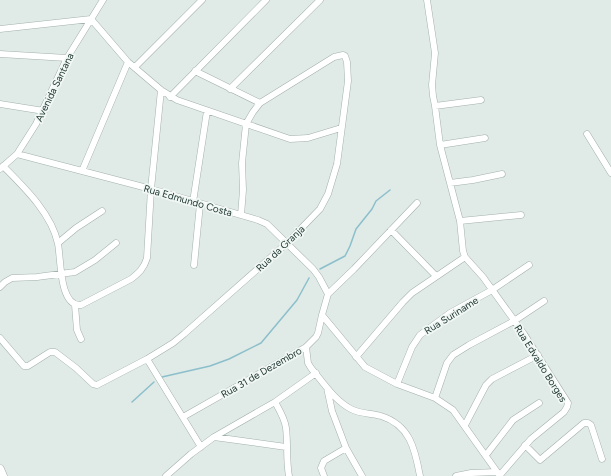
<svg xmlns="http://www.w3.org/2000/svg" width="611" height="476" font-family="Figtree,sans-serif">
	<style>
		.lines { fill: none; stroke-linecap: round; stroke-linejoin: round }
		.stream { stroke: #8bbfcc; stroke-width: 1.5 }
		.minor-casing { stroke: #a3b1ad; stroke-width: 7 }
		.tertiary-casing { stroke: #a3b1ad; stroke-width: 9 }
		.minor { stroke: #fff; stroke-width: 6 }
		.tertiary { stroke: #fff; stroke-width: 8 }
		.labels { text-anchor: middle; stroke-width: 3.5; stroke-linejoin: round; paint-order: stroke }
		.street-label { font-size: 10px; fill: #223934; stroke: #f0f7f4 }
	</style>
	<rect width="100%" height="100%" fill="#e0eae6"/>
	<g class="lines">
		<!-- stream -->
		<path class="stream" d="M320,269L345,256L350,246L356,229L372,209L376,201L390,190
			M162,377L210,366L229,359L261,343L297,300L309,278
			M132,402L154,382"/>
		<defs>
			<path id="minor" d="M427,0L435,53L432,85L433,96L435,106L440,145L460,221L463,251L465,257L483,277L524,334L568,403L567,407L564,412L531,439L500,475
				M0,29L91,19L128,62L161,90L177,100L290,139L308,138L341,128
				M0,54L67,58
				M135,67L202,0
				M195,71L260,103
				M230,89L320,0
				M170,97L266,0
				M0,104L44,111
				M435,106L481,100
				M587,134L611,173
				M440,145L485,138
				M17,154L151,189L258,220L267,224L313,269L319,277L328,294
				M3,166C24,187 52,214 58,244C61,258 59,307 81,305L131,279C139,273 144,268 147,258L151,189L161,90
				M0,169L17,154L36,124L67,58L103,0
				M82,171L128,62
				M450,183L473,180L502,174
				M193,202L207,111
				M460,221L521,215
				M391,230L436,276
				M58,243L76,228L102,211
				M194,265L200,204
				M0,287L5,282L12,278L37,277L75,272L95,260L116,243
				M75,305L77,330L81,339
				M322,315L365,367L397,384L435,398L453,410L500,476
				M0,338L24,366H28L50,352H55L76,368L93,384L97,385L147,359L173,343L184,334L287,243L320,209L328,194L337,164L348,81L347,62L345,56L343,55L334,57L260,103L253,112L246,124L242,163L243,190L241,215
				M306,347L308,363L311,368C323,382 334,400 351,409C360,414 371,413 381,416C410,425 415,449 420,476
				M356,357L403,302L412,293L465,257
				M147,359L201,447
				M397,384L412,347L420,335L450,313L492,290L529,265
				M327,388L332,411L346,448
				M435,398L447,363L453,355L469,345L514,321L544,301
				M275,402C280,411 285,419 286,428C288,444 286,460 289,476
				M183,417L306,347L316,337L318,333L322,315L328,294L354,269L417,203
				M465,425L486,385L492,379L538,355
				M214,437L286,447
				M525,445L540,460L584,423H588L591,425L602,459
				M486,455L513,420L539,403
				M166,476L191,454L214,437L275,402L316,373
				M324,476L321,468L324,461L346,448L362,476
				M456,476L471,473L497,472"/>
			<path id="tertiary" d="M0,469L3,476"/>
		</defs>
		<!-- minor casing -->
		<use href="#minor" class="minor-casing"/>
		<!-- tertiary casing -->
		<use href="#tertiary" class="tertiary-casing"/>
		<!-- minor -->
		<use href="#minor" class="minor"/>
		<!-- tertiary -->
		<use href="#tertiary" class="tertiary"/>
	</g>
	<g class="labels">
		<!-- street labels -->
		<g class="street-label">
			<text transform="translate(54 87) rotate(-64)" y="4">Avenida Santana</text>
			<text transform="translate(188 200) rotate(16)" y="4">Rua Edmundo Costa</text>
			<text transform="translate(280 248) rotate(-43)" y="4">Rua da Granja</text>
			<text transform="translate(451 315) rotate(-32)" y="4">Rua Suriname</text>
			<text transform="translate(541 363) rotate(58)" y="4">Rua Edvaldo Borges</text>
			<text transform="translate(261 372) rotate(-30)" y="4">Rua 31 de Dezembro</text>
		</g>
	</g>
</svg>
